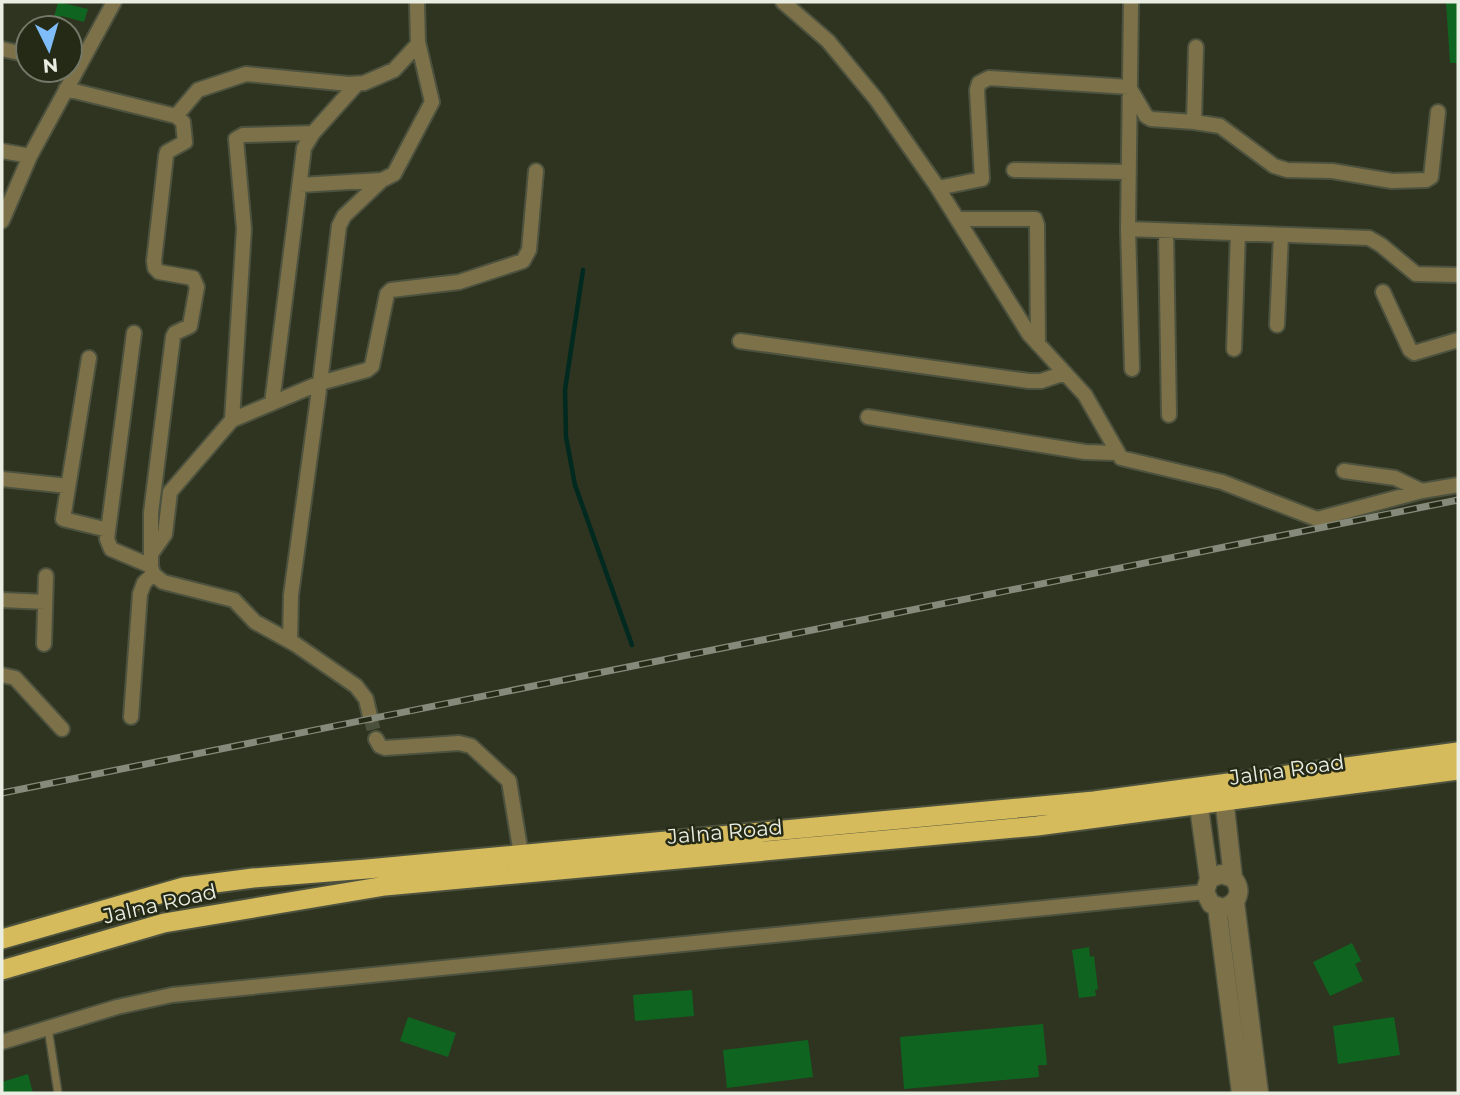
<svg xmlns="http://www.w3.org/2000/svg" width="1460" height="1095" font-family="Montserrat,sans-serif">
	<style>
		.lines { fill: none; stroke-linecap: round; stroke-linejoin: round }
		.stream { stroke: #002a1f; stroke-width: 4.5 }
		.building { fill: #0f6520 }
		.minor-tunnel { stroke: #4b503d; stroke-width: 14; stroke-dasharray: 14 7; stroke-linecap: butt }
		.service-casing { stroke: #4d523f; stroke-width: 10 }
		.minor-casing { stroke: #4d523f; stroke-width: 18 }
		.tertiary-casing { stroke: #4d523f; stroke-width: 21 }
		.trunk-casing { stroke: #4d523f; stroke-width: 23 }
		.service { stroke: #7c7149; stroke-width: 7 }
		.minor { stroke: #7c7149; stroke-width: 14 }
		.tertiary { stroke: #7c7149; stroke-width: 18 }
		.trunk { stroke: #d6bb5c; stroke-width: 19 }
		.rail-casing { stroke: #868a7a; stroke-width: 7 }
		.rail { stroke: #252a17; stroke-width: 4.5; stroke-dasharray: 13; stroke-linecap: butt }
		.labels { text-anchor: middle; stroke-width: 5; stroke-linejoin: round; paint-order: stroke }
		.street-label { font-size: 21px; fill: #eaede1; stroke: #252a17 }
	</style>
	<rect width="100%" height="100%" fill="#2f3420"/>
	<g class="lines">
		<!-- stream -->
		<path class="stream" d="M583,270L565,390L566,437L575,485L632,645"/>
	</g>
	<!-- building -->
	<path class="building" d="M58,2L88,9L84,22L62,16L53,21Z
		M1446,2H1458V63H1450Z
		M1352,943L1361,961L1355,964L1363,981L1330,996L1313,962Z
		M1089,947L1090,957L1094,956L1098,989L1095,990L1096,996L1079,998L1072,950Z
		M692,990L694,1016L635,1021L633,995Z
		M408,1017L456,1033L448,1057L400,1041Z
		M1394,1017L1400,1055L1338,1064L1333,1026Z
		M1043,1024L1047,1065H1038L1039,1077L904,1089L900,1037Z
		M808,1040L813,1077L727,1088L723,1050Z
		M28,1074L33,1093H2V1082Z"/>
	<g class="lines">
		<!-- minor-tunnel -->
		<path class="minor-tunnel" d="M370,716L376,739"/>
		<defs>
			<path id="service" d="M48,1028L58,1093"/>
			<path id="minor" d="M783,2L828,41L876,99L936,185L1029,334L1085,395L1121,458L1222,482L1317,519L1422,491L1458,485
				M1131,2L1128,229L1132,369
				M2,49L28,55
				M66,89L176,116L183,122L185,142L167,152L166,156L154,261L155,268L159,272L193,278L197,287L190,326L175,333L173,337L151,513V566L153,574L163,582L234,600L255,622L295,644L356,686L366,699L370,716
				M176,116L198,90L246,74L349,84L364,83L394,70L418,44L417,2
				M1194,122L1196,47
				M2,151L30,156
				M1014,170L1129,172
				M300,185L382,180L394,174L432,102L418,42
				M938,188L982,179L977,90L979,83L989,78L1129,87L1146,116L1151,119L1194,122L1220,126L1274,166L1287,170L1332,171L1392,181L1426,180L1431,177L1438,112
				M958,219H1035L1037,225L1038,344
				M2,221L30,156L114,2
				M1128,229L1369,238L1381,245L1416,274L1458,275
				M1166,231L1169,415
				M1383,292L1410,350L1414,353L1458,340
				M1277,325L1281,235
				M134,333L107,539L111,549L151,566
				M740,341L1029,381H1041L1065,373
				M1234,349L1238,233
				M89,358L63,519L108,530
				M272,403L304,148L313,133L356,85
				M868,417L1085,452L1116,453
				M232,420L244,229L236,139L243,135L313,133
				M1344,471L1395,478L1422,491
				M2,479L68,486
				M151,554L165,534L170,492L232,420L320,383L367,370L372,366L387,294L391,290L459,282L523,261L529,250L536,171
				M2,600L45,602
				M290,641L291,595L320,383L339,226L344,216L382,180
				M44,644L46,576
				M2,675L15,678L62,729
				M131,717L140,594L144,583L153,574
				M376,739L380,746L385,748L459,743L471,746L509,781L521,854
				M2,1042L117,1007L172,995L1205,892"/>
			<path id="tertiary" d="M1223,789L1233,878C1243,890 1239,903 1223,908L1211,904L1205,892L1209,879L1221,874L1233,878
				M1197,793L1209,879
				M1235,902L1259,1093
				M1217,907L1241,1093"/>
			<path id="trunk" d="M2,939L184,887L253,878L367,869L1094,801L1458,752
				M2,970L164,923L385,886L1037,826L1458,770"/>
		</defs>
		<!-- service casing -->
		<use href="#service" class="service-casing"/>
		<!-- minor casing -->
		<use href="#minor" class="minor-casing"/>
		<!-- tertiary casing -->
		<use href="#tertiary" class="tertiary-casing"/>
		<!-- trunk casing -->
		<use href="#trunk" class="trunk-casing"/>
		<!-- service -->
		<use href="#service" class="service"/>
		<!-- minor -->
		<use href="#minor" class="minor"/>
		<!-- tertiary -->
		<use href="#tertiary" class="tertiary"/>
		<!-- trunk -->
		<use href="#trunk" class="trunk"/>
		<defs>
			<path id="rail" d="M2,793L1458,500"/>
		</defs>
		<!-- rail casing -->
		<use href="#rail" class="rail-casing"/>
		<!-- rail -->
		<use href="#rail" class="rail"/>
	</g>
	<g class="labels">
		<!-- street labels -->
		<g class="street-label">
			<text transform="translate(1287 770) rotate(-8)" y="7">Jalna Road</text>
			<text transform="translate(725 832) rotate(-5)" y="7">Jalna Road</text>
			<text transform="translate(160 904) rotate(-13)" y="7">Jalna Road</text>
		</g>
	</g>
	<!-- border -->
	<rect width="1460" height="1095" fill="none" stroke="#eaede1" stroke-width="7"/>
	<!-- north arrow -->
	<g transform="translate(49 49) rotate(175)"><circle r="33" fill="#252a17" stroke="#747868" stroke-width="2"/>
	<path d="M0-5L12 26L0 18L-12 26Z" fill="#7fbdfa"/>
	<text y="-10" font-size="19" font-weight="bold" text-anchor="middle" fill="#eaede1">N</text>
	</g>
</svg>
